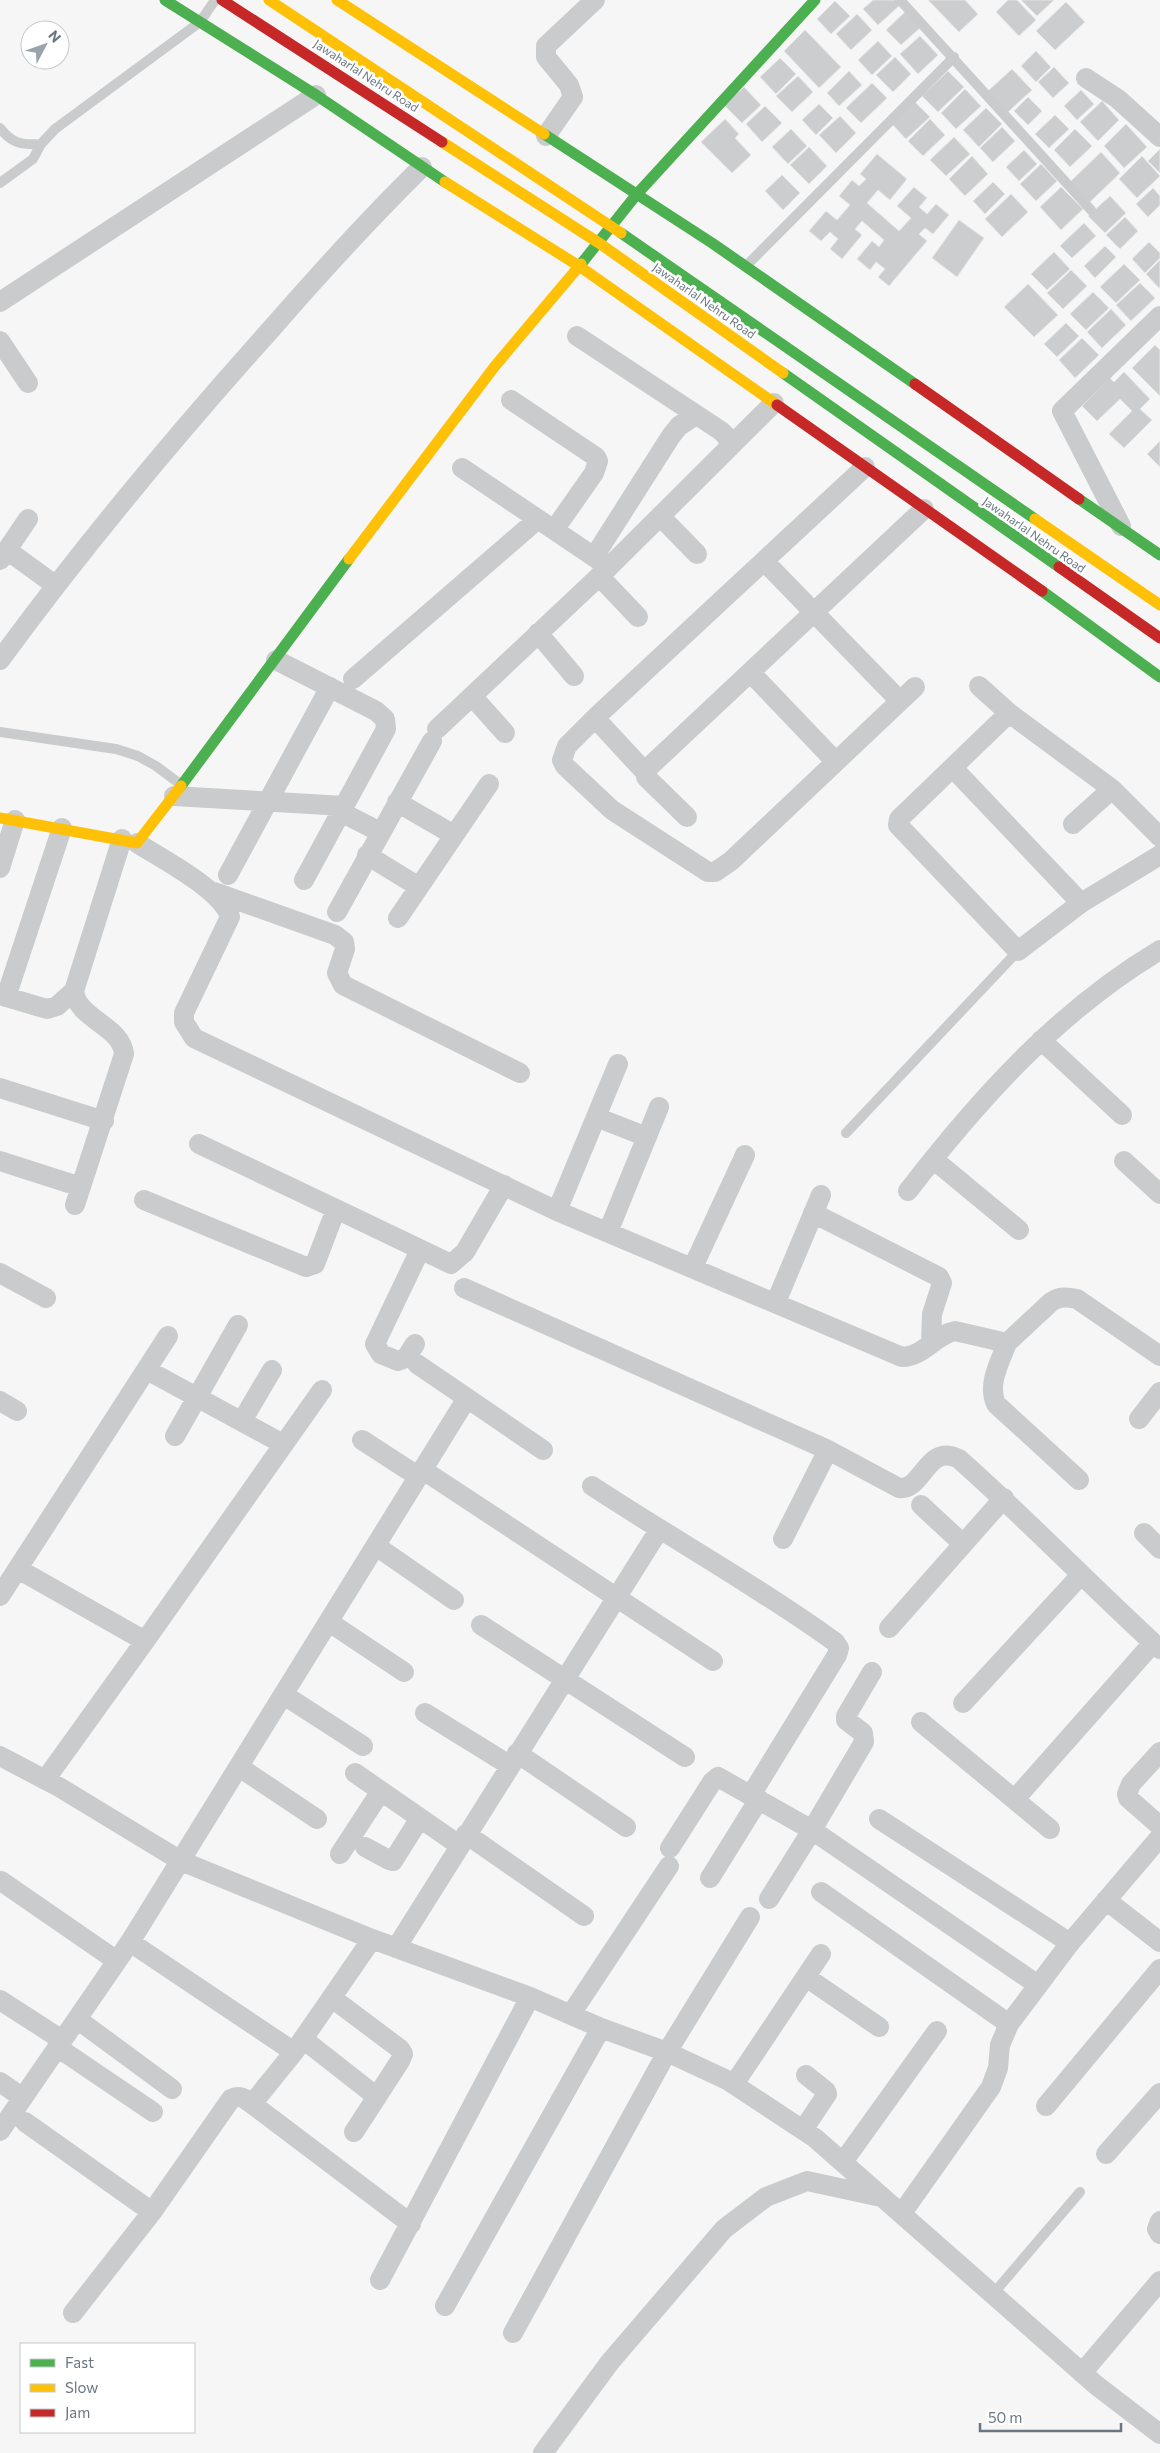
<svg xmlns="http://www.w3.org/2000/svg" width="1160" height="2453" font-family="Commissioner,sans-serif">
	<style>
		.building { fill: #cccdce; stroke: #e6e6e6 }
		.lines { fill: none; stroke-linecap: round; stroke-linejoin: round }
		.lane { stroke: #c9cbcc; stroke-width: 10 }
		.street { stroke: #c9cbcc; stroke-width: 20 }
		.fast { stroke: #4caf50; stroke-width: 11 }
		.slow { stroke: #ffc107; stroke-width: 11 }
		.jam { stroke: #c62828; stroke-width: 11 }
		.labels { text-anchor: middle; stroke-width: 5; stroke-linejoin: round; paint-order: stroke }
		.street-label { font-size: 12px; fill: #6a7782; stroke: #fff }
	</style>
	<rect width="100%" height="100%" fill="#f6f6f6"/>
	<!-- building -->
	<path class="building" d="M873,0H896L900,5L878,25L863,9Z
		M928,0H965L978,14L959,32Z
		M1008,0H1017L1036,20L1019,36L996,12Z
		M1021,0H1054L1037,16Z
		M835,1L850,16L831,34L817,19Z
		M1066,2L1085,22L1055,50L1036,31Z
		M905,12L920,28L901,45L886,30Z
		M857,14L872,30L851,50L836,34Z
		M805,30L841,67L819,88L784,51Z
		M920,36L938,55L918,74L900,54Z
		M878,41L892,56L872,75L858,60Z
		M1036,51L1051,67L1036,82L1021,66Z
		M895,57L911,74L893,92L876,75Z
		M780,58L796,74L776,94L760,77Z
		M1054,67L1069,83L1053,98L1038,82Z
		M1012,69L1032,90L1008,112L988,91Z
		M849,71L862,85L839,106L827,93Z
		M948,71L964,87L938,112L922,96Z
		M798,76L813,92L792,112L776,96Z
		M872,83L887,98L861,123L846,108Z
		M744,87L761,105L742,123L724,105Z
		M965,89L981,106L956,129L941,113Z
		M1081,90L1094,104L1077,120L1064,106Z
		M1028,97L1042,111L1028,125L1014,111Z
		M914,101L930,117L906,139L891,123Z
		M1102,101L1119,120L1098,141L1080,122Z
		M819,104L833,118L816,135L802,120Z
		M765,106L782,123L762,142L746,124Z
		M986,108L1002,124L979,147L963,130Z
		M1055,115L1069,129L1049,148L1035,134Z
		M840,116L856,133L836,153L819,135Z
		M725,119L739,134L735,138L751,155L732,173L701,142Z
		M930,119L945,135L923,156L908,141Z
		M1126,124L1147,147L1124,168L1104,146Z
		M1002,127L1015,141L993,162L980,148Z
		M791,129L807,146L788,164L772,147Z
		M1075,129L1092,146L1070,167L1054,150Z
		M954,137L970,154L946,176L930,160Z
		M809,147L827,166L809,184L790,165Z
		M1160,149V173L1148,161Z
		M1024,150L1037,164L1019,181L1006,167Z
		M1101,152L1120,173L1090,202L1070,182Z
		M877,154L907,179L890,200L878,190L867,203L899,231L911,218L897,206L914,187L927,198L919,207L927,214L936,204L949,215L933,234L925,228L919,234L927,241L889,286L878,277L885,269L876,262L870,270L857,259L872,241L879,247L884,240L862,221L855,229L862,235L842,259L830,249L838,239L830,232L821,241L809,231L826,211L837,220L850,205L839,196L852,180L859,186L866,179L860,174Z
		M972,156L988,174L965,196L949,179Z
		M1142,156L1160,176L1137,198L1119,179Z
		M1041,164L1057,181L1036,201L1020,184Z
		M782,175L800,193L783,210L765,191Z
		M993,182L1005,194L985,214L973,201Z
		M1061,187L1083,209L1061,230L1040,207Z
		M1153,188L1160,196V205L1148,217L1136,204Z
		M1011,194L1028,212L1002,237L985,219Z
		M1110,196L1126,213L1105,233L1088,216Z
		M1125,217L1138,231L1120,249L1106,235Z
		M959,220L984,238L957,277L932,258Z
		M1084,223L1096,236L1072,258L1060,246Z
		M1149,242L1160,253V258L1145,273L1132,259Z
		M1105,246L1116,257L1095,278L1084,266Z
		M1054,252L1070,269L1047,290L1031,274Z
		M1160,260V287L1159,288L1146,274Z
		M1124,264L1140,280L1116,303L1100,287Z
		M1071,270L1087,286L1063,309L1047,293Z
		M1140,283L1155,298L1131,321L1116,305Z
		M1028,284L1058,315L1034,337L1004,307Z
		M1093,292L1109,308L1086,330L1070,314Z
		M1111,309L1126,325L1102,348L1087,332Z
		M1066,323L1079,336L1057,357L1044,344Z
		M1082,338L1099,355L1075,378L1059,360Z
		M1155,345L1160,350V396L1132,368Z
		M1124,372L1150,399L1140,409L1152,420L1124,448L1109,434L1132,411L1120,399L1097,421L1082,406L1110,378L1114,382Z
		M1160,441V467L1147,454Z"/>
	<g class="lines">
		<!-- lane -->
		<path class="lane" d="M900,0L1091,210
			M0,128C12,144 22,145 41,144
			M0,183L33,159L41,144L55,129L200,22L215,0
			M746,266L954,57
			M0,732L116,749L138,756L156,766L180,784
			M846,1133L1018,951
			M993,2294L1080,2192"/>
		<!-- street -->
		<path class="street" d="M1086,78L1118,99L1160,137
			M546,136L573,97L569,85L546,57V46L595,0
			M0,302L316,95
			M577,336L721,431L727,437L730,447
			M0,341L28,383
			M511,400L596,457L598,461L594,473L554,530
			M865,467L597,716L567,746L562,760L565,766L612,810L708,872H715L731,861L915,687
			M462,468L609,567
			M660,516L697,554
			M1121,526L1062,411L1160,316
			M7,550L28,519
			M594,557L671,436L679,426L696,415
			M0,560L7,550L55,585
			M764,561L900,701
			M599,576L638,617
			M538,633L574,676
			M0,660C85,544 177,434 273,327C321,272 370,218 422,167
			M276,660L376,711L385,719L386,729L304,880
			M751,673L835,761
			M353,679L538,519
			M979,686L1009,713
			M472,696L505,733
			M595,718L645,772
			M437,729L609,567L774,403
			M953,768L1081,903
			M174,796L344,806
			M397,802L454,835
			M341,812L380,832
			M687,817L646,777L647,769L924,509
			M1073,824L1112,789
			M1160,837L1112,789L1009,713L899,819L898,825L1018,951L1081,903L1160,855
			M137,843C162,859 222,890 230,917L184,1013V1022L194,1038L557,1211L902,1357C923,1357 935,1335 955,1331L1007,1343L1051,1302C1060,1296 1067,1297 1077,1299L1160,1356
			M367,855L419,887
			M0,868L15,820
			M228,875L330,687
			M214,892L335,935L344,942L345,949L337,973L343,985L520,1073
			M337,912L432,741
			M398,918L489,784
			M0,995L47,1009L57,1006L74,991
			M6,997L62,828
			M1041,1040L1122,1115
			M0,1088L104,1121
			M596,1117L647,1137
			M199,1144L336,1209
			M933,1159L1019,1230
			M0,1161L81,1187
			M1124,1161L1160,1194
			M908,1191C979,1099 1059,1010 1160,950
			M144,1200L306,1267L315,1264L336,1209L451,1264L465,1252L504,1185
			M75,1205L124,1054C121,1025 78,1020 74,991L122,839
			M557,1211L618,1064
			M813,1213L939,1277L942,1283L932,1314L931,1343
			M608,1232L659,1107
			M693,1267L745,1155
			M0,1273L46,1298
			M464,1288L828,1450L899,1488C923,1491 927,1442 959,1459C1028,1520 1092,1587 1160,1649
			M776,1302L821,1195
			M1007,1343C1000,1362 987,1384 996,1404L1079,1480
			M415,1344L406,1358L398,1361L381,1354L375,1344L420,1250
			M417,1364L543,1450
			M147,1370L283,1444
			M0,1401L17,1411
			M1139,1419L1160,1392
			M242,1421L272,1370
			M175,1436L238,1325
			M362,1440L419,1477
			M423,1470L713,1661
			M592,1486C673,1539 757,1586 835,1642L839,1648L837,1655L751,1795
			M921,1505L963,1544
			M1144,1533L1160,1549
			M783,1539L828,1450
			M376,1546L454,1600
			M18,1569L145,1641L45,1780
			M0,1596L168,1336
			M329,1622L404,1672
			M481,1625L685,1757
			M889,1628L1004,1498
			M145,1641L322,1390
			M284,1695L363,1746
			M963,1703L1081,1575
			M425,1713L509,1765
			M921,1722L1050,1829
			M1160,1752L1131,1784L1127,1794L1128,1798L1160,1826
			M517,1753L626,1827
			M0,1756L59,1787L181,1861L372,1939L530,1997L601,2028L667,2052L727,2080L815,2138L1096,2385L1160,2434
			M239,1767L317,1819
			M355,1773L459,1845
			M1015,1799L1153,1643
			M879,1819L1070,1943
			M466,1834L584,1916
			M365,1847L389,1860L393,1861L420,1818
			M670,1848L712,1782L718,1777L812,1830L864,1742L863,1733L846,1720V1716L872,1672
			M340,1854L381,1791
			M710,1878L759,1799
			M1,1881L117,1961
			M821,1892L1009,2024
			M769,1899L812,1830L1038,1985
			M1106,1900L1160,1942
			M130,1942L294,2052
			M396,1948L659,1530
			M806,1977L879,2027
			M332,1998L400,2049L403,2054L400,2061L354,2132
			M0,2000L62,2040
			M571,2014L669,1866
			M77,2019L172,2089
			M303,2039L377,2097
			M57,2047L153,2112
			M0,2082L23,2098
			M734,2084L821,1954
			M252,2104L294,2052L372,1939
			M1046,2106L1160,1969
			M25,2122L152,2212
			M803,2130L827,2094L826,2091L806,2075
			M0,2131L130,1942L467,1398
			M1106,2154L1160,2093
			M843,2162L937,2031
			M902,2213L991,2087L998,2068L1000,2045L1009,2024L1070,1943L1160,1837
			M1160,2221L1157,2229L1160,2234
			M380,2280L530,1997
			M445,2306L601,2028
			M73,2313L152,2212L231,2099C240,2094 245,2099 252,2104L411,2224
			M513,2333L667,2052L750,1917
			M1082,2373L1160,2281
			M543,2453L610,2362L724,2229L766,2197L807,2181L881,2197"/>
		<!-- fast -->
		<path class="fast" d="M165,0L316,95L445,182
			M544,134L712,243L915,384
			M621,233L1035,519
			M581,264L637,194L815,0
			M783,373L1059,567
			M1079,499L1160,555
			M1042,591L1160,677
			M181,786L349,559"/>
		<!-- slow -->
		<path class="slow" d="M269,0L621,233
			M337,0L544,134
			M442,142L599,243L783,373
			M445,182L579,266L777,405
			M1035,519L1160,605
			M349,559L495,366L581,264
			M0,818L137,843L181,786"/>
		<!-- jam -->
		<path class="jam" d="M222,0L442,142
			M915,384L1079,499
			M777,405L1042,591
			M1059,567L1160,638"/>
	</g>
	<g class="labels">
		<!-- street labels -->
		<g class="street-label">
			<text transform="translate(366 76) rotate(33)" y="4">Jawaharlal Nehru Road</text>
			<text transform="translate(704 301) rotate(35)" y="4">Jawaharlal Nehru Road</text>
			<text transform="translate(1034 535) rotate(35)" y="4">Jawaharlal Nehru Road</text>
		</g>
	</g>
	<!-- legend -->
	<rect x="20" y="2343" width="175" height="90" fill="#ffffff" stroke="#c3c9cd"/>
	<rect x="30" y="2359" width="25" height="8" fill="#4caf50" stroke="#c3c9cd"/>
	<text x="65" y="2368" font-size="15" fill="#6a7782">Fast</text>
	<rect x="30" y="2384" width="25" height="8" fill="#ffc107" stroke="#c3c9cd"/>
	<text x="65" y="2393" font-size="15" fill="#6a7782">Slow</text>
	<rect x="30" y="2409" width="25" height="8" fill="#c62828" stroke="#c3c9cd"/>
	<text x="65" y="2418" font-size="15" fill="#6a7782">Jam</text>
	<!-- north arrow -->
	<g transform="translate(45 45) rotate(49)"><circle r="24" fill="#ffffff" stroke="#c3c9cd"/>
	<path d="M0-4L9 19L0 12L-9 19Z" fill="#9ba3ab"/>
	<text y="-8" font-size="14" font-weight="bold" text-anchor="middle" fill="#6a7782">N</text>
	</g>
	<!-- scale -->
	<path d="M980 2423v8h141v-8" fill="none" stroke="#6a7782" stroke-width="2.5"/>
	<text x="988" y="2423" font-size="15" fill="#6a7782" stroke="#ffffff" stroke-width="4" paint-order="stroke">50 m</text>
</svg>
